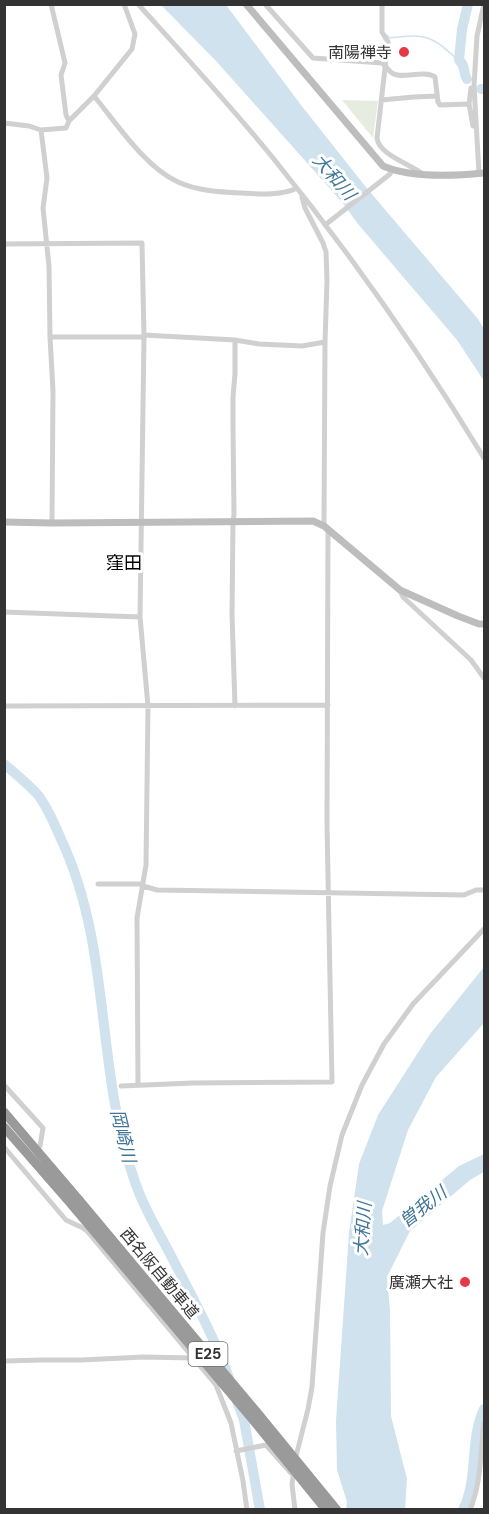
<svg xmlns="http://www.w3.org/2000/svg" width="489" height="1514" font-family="'DM Sans','Noto Sans JP',sans-serif">
	<style>
		.green { fill: #e6ecdf }
		.water { fill: #cfe2ee }
		.lines { fill: none; stroke-linecap: round; stroke-linejoin: round }
		.stream { stroke: #cfe2ee; stroke-width: 1.5 }
		.river { stroke: #cfe2ee; stroke-width: 10 }
		.street { stroke: #d0d0d0; stroke-width: 5 }
		.secondary { stroke: #bdbdbd; stroke-width: 7 }
		.highway { stroke: #9a9a9a; stroke-width: 9 }
		.highway-bridge { stroke: #9a9a9a; stroke-width: 9 }
		.poi-dot { fill: #e63946; stroke: #fff; stroke-width: 2 }
		.labels { text-anchor: middle; stroke-width: 6; stroke-linejoin: round; paint-order: stroke }
		.shield { fill: #fff; stroke: #707070; stroke-width: 1.5 }
		.shield-label { font-size: 15px; font-weight: bold; fill: #333 }
		.poi-label { font-size: 16px; fill: #333; stroke: #fff; text-anchor: end }
		.street-label { font-size: 16px; fill: #333; stroke: #fff }
		.water-label { font-size: 18px; font-style: italic; fill: #3f7597; stroke: #fff }
		.neighbourhood-label { font-size: 18px; fill: #000; stroke: #fff }
	</style>
	<rect width="100%" height="100%" fill="#fff"/>
	<!-- green -->
	<path class="green" d="M342,100L378,101L373,138Z"/>
	<!-- water -->
	<path class="water" d="M161,5H226L301,105L365,186L478,319L484,329V381L457,340L358,224L342,202L216,61Z
		M484,967V1023L436,1077L408,1130L382,1211L383,1225L390,1223L459,1166L484,1154V1172L470,1180L410,1231L387,1277L390,1310L391,1416L407,1479L405,1509H346L347,1502L337,1470L336,1421L349,1233L359,1164L378,1115L430,1034Z"/>
	<g class="lines">
		<!-- stream -->
		<path class="stream" d="M387,35L389,38C405,36 422,33 436,42C445,47 451,55 459,60"/>
		<!-- river -->
		<path class="river" d="M467,79C462,72 467,67 459,60L462,29L468,4
			M481,89H484
			M4,764C16,774 28,784 38,795C48,808 55,825 61,839C112,948 95,1066 133,1176C141,1202 155,1226 168,1250C190,1293 214,1335 230,1381
			M237,1401L244,1420L260,1510
			M463,1510C479,1477 469,1441 484,1409"/>
		<!-- street -->
		<path class="street" d="M51,4L65,63L61,75L66,115L69,121
			M138,4C184,55 230,105 273,158C351,254 420,353 484,458
			M265,4L313,58L382,63C386,66 389,71 392,73C402,80 423,69 435,77L438,102L440,105L469,104
			M382,4V32L388,42L377,138C379,155 410,164 423,174
			M471,88L469,104L473,126
			M94,96C117,124 145,167 178,182C198,191 220,192 241,193C259,194 281,196 297,188
			M381,100L414,97L437,96
			M4,123L29,126L41,130L66,128L69,121L94,96L132,49L135,34L124,4
			M41,130L47,178L43,208L49,266L50,337L53,391L52,523
			M479,174L474,86L477,36L484,4
			M302,197L305,208L323,243L326,252L327,281L325,342L324,526
			M325,225L385,178L390,174L392,170
			M4,244L142,243L144,337L140,617L148,706L146,865L137,918L138,1085
			M144,335L235,340L259,344L302,346L325,342
			M50,337H144
			M235,340V374L233,397V427L234,515L233,522L232,614L235,706
			M400,590L403,597L471,660L484,678
			M4,612L140,617
			M4,706L328,705
			M98,884H143
			M143,886L157,890L464,895L476,890H484
			M4,1085L43,1128L40,1146
			M121,1086L193,1083L332,1082L327,824L328,529
			M4,1147L66,1220L83,1228L87,1231L216,1385L231,1423L243,1481L247,1510
			M4,1361L41,1360H82L143,1357L194,1358
			M236,1451L266,1445L291,1473
			M295,1460L308,1409L312,1387L323,1233L330,1186L342,1135L362,1085L384,1044L413,1004L484,929
			M294,1469L292,1484L295,1510
			M470,1510C482,1480 480,1453 484,1423"/>
		<!-- secondary -->
		<path class="secondary" d="M246,4L383,166C411,178 454,176 484,173
			M4,522L52,523L313,521L324,526L400,590L458,616L479,624H484"/>
		<!-- highway -->
		<path class="highway" d="M4,1112L79,1200
			M4,1127L72,1205"/>
		<!-- highway-bridge -->
		<path class="highway-bridge" d="M79,1200L255,1410L337,1510
			M72,1205L249,1415L326,1510"/>
	</g>
	<!-- markers -->
	<g class="poi-dot">
		<circle cx="404" cy="52" r="6"/>
		<circle cx="465" cy="1282" r="6"/>
	</g>
	<g class="labels">
		<!-- shield labels -->
		<rect class="shield" x="188.5" y="1342" width="39" height="24" rx="4.5"/>
		<g class="shield-label">
			<text x="208" y="1359">E25</text>
		</g>
		<!-- poi labels -->
		<g class="poi-label">
			<text x="392" y="58">南陽禅寺</text>
			<text x="453" y="1288">廣瀬大社</text>
		</g>
		<!-- street labels -->
		<g class="street-label">
			<text transform="translate(160 1273) rotate(50)" y="6">西名阪自動車道</text>
		</g>
		<!-- water labels -->
		<g class="water-label">
			<text transform="translate(334 177) rotate(49)" y="6">大和川</text>
			<text transform="translate(123 1136) rotate(76)" y="6">岡崎川</text>
			<text transform="translate(423 1207) rotate(-38)" y="6">曽我川</text>
			<text transform="translate(363 1229) rotate(-86)" y="6">大和川</text>
		</g>
		<!-- neighbourhood labels -->
		<g class="neighbourhood-label">
			<text x="124" y="569">窪田</text>
		</g>
	</g>
	<!-- border -->
	<rect width="489" height="1514" fill="none" stroke="#333333" stroke-width="12"/>
</svg>
